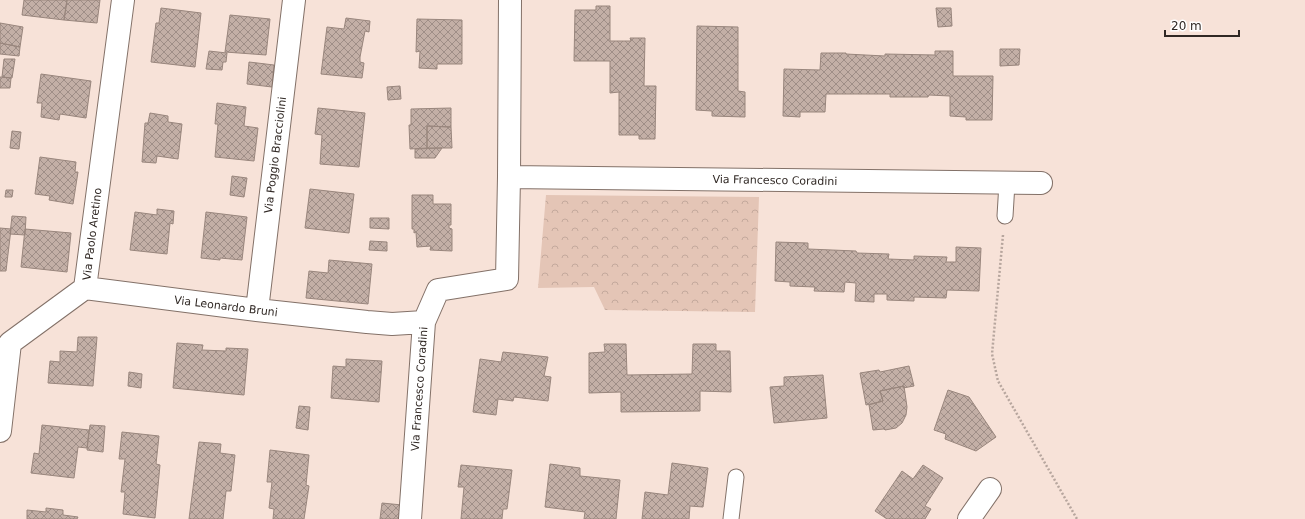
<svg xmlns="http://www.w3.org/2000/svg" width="1305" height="519" font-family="'DejaVu Sans',sans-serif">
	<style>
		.forest { fill: url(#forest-crowns) }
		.building { fill: url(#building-cross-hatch); stroke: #99867d }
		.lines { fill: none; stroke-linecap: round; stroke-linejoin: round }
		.lane-casing { stroke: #837168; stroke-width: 17 }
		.street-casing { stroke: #837168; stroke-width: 24 }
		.path { stroke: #b7a69e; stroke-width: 2.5; stroke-dasharray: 2 2; stroke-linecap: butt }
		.lane { stroke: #fff; stroke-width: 15 }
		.street { stroke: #fff; stroke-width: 22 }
		.labels { text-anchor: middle; stroke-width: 3.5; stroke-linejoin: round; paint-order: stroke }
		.street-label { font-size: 11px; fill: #302824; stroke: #fff }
	</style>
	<defs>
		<pattern id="forest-crowns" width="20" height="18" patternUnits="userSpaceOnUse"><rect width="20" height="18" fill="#e4c5b6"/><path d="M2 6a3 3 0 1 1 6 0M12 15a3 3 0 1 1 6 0" fill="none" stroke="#c4a99c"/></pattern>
		<pattern id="building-cross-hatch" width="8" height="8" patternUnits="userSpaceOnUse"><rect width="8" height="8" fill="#c3afa6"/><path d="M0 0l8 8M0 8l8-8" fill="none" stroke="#9f8e87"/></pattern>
	</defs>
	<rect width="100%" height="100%" fill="#f7e2d8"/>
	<!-- forest -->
	<path class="forest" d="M546,195L759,197L755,312L605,310L594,287L538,288Z"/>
	<!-- building -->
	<path class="building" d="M24,0H67L64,20L22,15Z
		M67,0H100L97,23L64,20Z
		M596,6H610V41H631L630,38H645L644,86H656L655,139H639V135H619V92L610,93V61H574L575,10H596Z
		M161,8L201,13L195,67L151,62L156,23H159Z
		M936,8H951L952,26L938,27Z
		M230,15L270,19L266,55L225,52Z
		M346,18L370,21L369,32L365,31L360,57V62L364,63L362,78L321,74L327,27L344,29Z
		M417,19L462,20V64H437V69L419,68L420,51L416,52Z
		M0,23L23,27L20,47L0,43Z
		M697,26L738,27V91L745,92V117L712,116V111L696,110Z
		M0,43L20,47L19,56L0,54Z
		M1000,49H1020L1019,65L1000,66Z
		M209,51L227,53L226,62H223L222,70L206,69Z
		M935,51H953V76H993L992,120H966V117L950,116V96L929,95L928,97H890V94H826L825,112H800V117L783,116L784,69L820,70L821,53H846V54L885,56V54L935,55Z
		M4,59H15L12,78L2,77Z
		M249,62L274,65L272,87L247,84Z
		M41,74L91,81L86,118L60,114L59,120L41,117L42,103H37Z
		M0,77L11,78L10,88H0Z
		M400,86L401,99L388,100L387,87Z
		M217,103L246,107L244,126L258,128L254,161L215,157L218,124H215Z
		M318,108L365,113L359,167L320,164L322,135L315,134Z
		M451,108V127L427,126V148L410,149L409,125H411V109Z
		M150,113L168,116V122L182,124L178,159L157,156L156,163L142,162L145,123H148Z
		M427,126L451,127L452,148H427Z
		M12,131L21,132L19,149L10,148Z
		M442,148L435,158H415V149Z
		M40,157L76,162L75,172H78L73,204L49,200L50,196L35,194Z
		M232,176L247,178L244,197L230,195Z
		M310,189L354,194L349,233L305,228Z
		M6,190H13L12,197H5Z
		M412,195H433V204H451V225H449V228L452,229V251L430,250L431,246L417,247L416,232L414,233V229H412Z
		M157,209L174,211L173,224L170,223L167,254L130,250L135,212L157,215Z
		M206,212L247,217L242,260L220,258V260L201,258Z
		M12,216L26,217L25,235L10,234Z
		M370,218H389V229L370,228Z
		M0,228L11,229L6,271H0Z
		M25,229L71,233L67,272L21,267Z
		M370,241L387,242V251L369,250Z
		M776,242L808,243V249L856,251L857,253L889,254L888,259L914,260V256L947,257L946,262H956V247L981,248L979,291L947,290L946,298L914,297V301L887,300V294H874V302L855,301L856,283L845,282L844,292L814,291L815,287L790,286V282L775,281Z
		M329,260L372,264L368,304L306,298L309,271L328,273Z
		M78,337H97L93,386L48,383L50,361L60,362V351L77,352Z
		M177,343L203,345L202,350L226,351V348L248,349L244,395L173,388Z
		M604,344H626L627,375L692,374L693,344H716V351H730L731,392L700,391V411L621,412V392L589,393V353L605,352Z
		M503,352L548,357L544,376L551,377L548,401L514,397L513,401L498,399L496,415L473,412L480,359L501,362Z
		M346,359L382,361L379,402L331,398L333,366L346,367Z
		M909,366L914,386L903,388L904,386L880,391L883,401L866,405L860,373L879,370L880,372Z
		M129,372L142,374L141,388L128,386Z
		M823,375L827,418L774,423L770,387L784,386V377Z
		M904,386L907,407L906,415L902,423L896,428L885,430L884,429L873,430L869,405L883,401L880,391Z
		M948,390L969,397L996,437L976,451L945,439L946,434L934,430Z
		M299,406L310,407L308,430L296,428Z
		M42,425L89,430L87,448L78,447L74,478L31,473L34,453L39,454Z
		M90,425L105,426L103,452L87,450Z
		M122,432L159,436L156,464L160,465L155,518L123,514L125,492H121L125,459H119Z
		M199,442L221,444L220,453L235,455L231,491H226L223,519H189Z
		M270,450L309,455L306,485L309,486L304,519H273L274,509L269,508L272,482H267Z
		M672,463L708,468L703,507L690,506L689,519H642L645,492L668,495Z
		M550,464L580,468V476L620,480L616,519H584L585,512L545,507Z
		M461,465L512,470L507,509H503L502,519H461L464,487H458Z
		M923,465L943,478L925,506L931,509L925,519H887L875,511L902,471L913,479Z
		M382,503L402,505L400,519H380Z
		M46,508L63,510V515L78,517L77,519H27V510L46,512Z"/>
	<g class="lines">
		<defs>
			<path id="lane" d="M1005,216L1007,183
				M731,519L736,477"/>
			<path id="street" d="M509,177L1041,183
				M85,288L257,310L367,322L392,324L424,322
				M257,310L294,0
				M0,431L10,343L85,288L123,0
				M410,519L424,322L438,290L507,279L509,177L510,0
				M969,519L990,489"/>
		</defs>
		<!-- lane casing -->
		<use href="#lane" class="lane-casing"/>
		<!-- street casing -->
		<use href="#street" class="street-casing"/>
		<!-- path -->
		<path class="path" d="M1003,235L992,354L998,381L1077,519"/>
		<!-- lane -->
		<use href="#lane" class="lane"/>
		<!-- street -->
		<use href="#street" class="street"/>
	</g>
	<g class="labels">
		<!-- street labels -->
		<g class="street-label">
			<text transform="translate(275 155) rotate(-83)" y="4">Via Poggio Bracciolini</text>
			<text transform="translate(775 180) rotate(1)" y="4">Via Francesco Coradini</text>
			<text transform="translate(92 234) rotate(-83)" y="4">Via Paolo Aretino</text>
			<text transform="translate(226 306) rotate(7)" y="4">Via Leonardo Bruni</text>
			<text transform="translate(419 389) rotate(-86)" y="4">Via Francesco Coradini</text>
		</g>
	</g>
	<!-- scale -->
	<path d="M1165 30v6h74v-6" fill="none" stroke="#302824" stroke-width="2"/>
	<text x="1171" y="30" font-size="12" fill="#302824" stroke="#ffffff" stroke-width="3" paint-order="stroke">20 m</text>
</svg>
